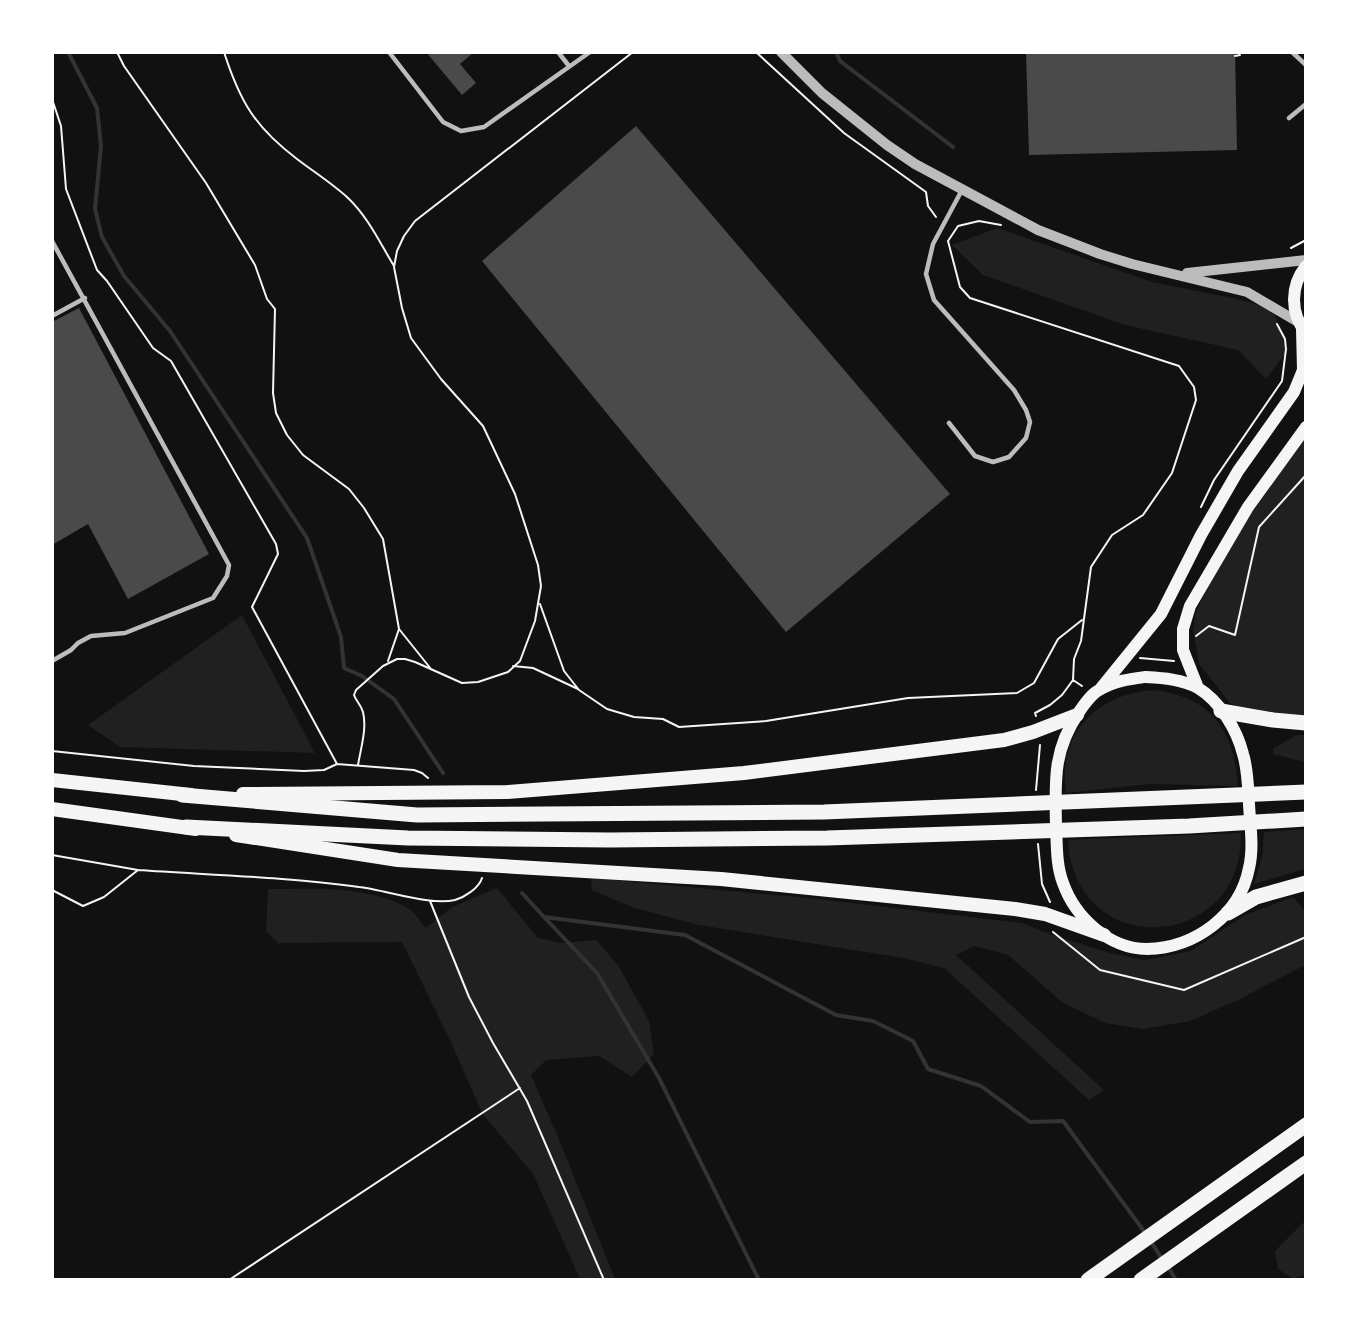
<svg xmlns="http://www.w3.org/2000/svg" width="1358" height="1332" font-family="Manrope,sans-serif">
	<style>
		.green { fill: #202020 }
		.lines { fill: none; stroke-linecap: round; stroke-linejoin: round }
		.stream { stroke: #333; stroke-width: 4 }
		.building { fill: #4a4a4a }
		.path { stroke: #f5f5f5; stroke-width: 2 }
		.service { stroke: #bcbcbc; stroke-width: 4.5 }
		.tertiary { stroke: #bcbcbc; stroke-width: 10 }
		.secondary { stroke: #f5f5f5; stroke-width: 12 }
		.trunk { stroke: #f5f5f5; stroke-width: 14 }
		.motorway { stroke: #f5f5f5; stroke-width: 15 }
	</style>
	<rect width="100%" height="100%" fill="#111"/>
	<!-- green -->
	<path class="green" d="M997,228L1152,282L1237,299L1272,308L1288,350L1266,379L1238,350L1125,325L983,275L952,245Z
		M1305,433V716L1250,712L1230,703L1199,664L1193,630L1196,612L1228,546Z
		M242,615L315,753L120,747L88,725Z
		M1154,690C1212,697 1234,731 1238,786L1150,784L1066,793C1065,785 1064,777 1065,769C1068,721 1110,692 1154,690Z
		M1296,735H1305V762L1273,754V749Z
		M1305,829V869L1254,884L1262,857L1264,832Z
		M1241,833C1243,954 1074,961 1068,840Z
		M591,878L818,899L1022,923L1050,934L1110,953L1145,960L1191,951L1245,915L1293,897L1305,911V965L1238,1000L1190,1021L1143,1029L1105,1023L1062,1002L1008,955L974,946L956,955L1104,1090L1089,1100L944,968L903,958L699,925L634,908L592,890Z
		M497,888L538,938L561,943L596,940L618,965L649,1021L654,1054L632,1077L599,1056L546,1060L531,1075L558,1137L615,1279H580L533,1174L482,1113L451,1042L402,942L278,943L266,931L268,889C314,889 364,885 406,907C414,911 420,921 426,928L452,907Z
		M1305,1221V1275L1293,1279L1278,1269L1275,1251Z"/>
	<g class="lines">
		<!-- stream -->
		<path class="stream" d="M68,52L97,108L101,146L95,209L102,237L124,276L170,331L307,538L341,637L344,668L362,676L394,699L443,773
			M836,52L840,61L953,147
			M522,893L544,917L685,935L836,1015L873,1021L913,1041L928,1069L981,1086L1030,1122L1063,1121L1146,1234
			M545,918L597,973L659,1078L759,1280
			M1150,1240L1162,1259
			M1167,1265L1176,1280"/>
	</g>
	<!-- building -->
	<path class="building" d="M426,52H474L460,64L476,83L462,95Z
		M1026,52H1235L1237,150L1029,155Z
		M636,126L950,494L786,632L482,261Z
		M79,308L209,554L128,599L88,524L52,545V322Z"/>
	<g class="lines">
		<!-- path -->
		<path class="path" d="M117,52L124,66L206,183L255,265L267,299L275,309L273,393L276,413L287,435L303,455L349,489L364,508L383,539L399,629L388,661
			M224,52C240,102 255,127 297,159C314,172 333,184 348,198C368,217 380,243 394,266
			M756,52L844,133L926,192L928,206L936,217
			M1235,56L1240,55L1239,52
			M52,99L61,126L66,189L97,270L107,281L153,348L171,361L276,544L278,554L252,607L337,764
			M1001,225L979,221L958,226L948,241L960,287L970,298L1179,366L1194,387L1196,400L1172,473L1143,515L1112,535L1091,567L1081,641L1074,659L1073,680L1062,695L1050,705L1035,713L1036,716
			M1291,248L1306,240
			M1201,507L1214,480L1282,381L1286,349L1285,339L1277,324
			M540,604L564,671L579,690L607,709L634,717L663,719L679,727L766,721L908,698L1017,693L1034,683L1058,639L1082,620
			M399,629L431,669
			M1196,636L1209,626L1235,635L1259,527L1306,475
			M1140,658L1174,661
			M513,666L533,668L578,689
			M1073,680L1082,686
			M52,751L194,766L304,771L324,770L337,764L414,770L422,773L428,778
			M358,765C361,747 367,729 363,712C361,705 356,701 354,695L356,690L383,666L397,659H405L415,662L462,683L478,682L508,672L520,661L535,621L541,586L538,565L515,494L483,426L441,379L411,338L402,308L394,267L397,251L404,236L415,221L633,52
			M1036,790L1040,745
			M1038,844L1042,884L1050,902
			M52,855L138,870
			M52,890L83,906L104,897L138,870C212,875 286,877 359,887C386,890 430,906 455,900C465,897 479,888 482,878
			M430,901L469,997L493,1043L527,1101L604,1280
			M1053,932L1100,970L1184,990L1306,937
			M229,1280L520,1088"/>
		<!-- service -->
		<path class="service" d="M389,52L443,122L461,131L484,127L590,52
			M558,52L569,66
			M1292,52L1306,65
			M1289,118L1306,104
			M52,241L229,565L227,576L213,598L125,633L91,636L78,643L71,650L52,661
			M52,316L85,298
			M949,423L975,456L993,462L1009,457L1026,438L1030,422L1026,410L1014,390L934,300L926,274L933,244L962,190"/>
		<!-- tertiary -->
		<path class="tertiary" d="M781,52L822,93L887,145L915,164L1038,230L1100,254L1132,264L1247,292L1298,322
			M1187,273L1306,260"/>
		<!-- secondary -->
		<path class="secondary" d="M1306,266C1290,286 1290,313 1306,333
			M1145,677C1162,678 1182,679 1198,688C1220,701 1237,730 1243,754C1248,770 1248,788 1249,804C1250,825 1254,847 1249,868C1240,915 1195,948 1147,949C1109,949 1075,917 1063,883C1056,865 1057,844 1056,825C1055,780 1053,750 1079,712C1085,703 1092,693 1101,689C1114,681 1130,679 1145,677Z
			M1101,688L1161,614L1201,535L1238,471L1294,392L1303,370L1302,329
			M1198,688L1183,650V629L1190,606L1248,507L1306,427"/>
		<!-- trunk -->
		<path class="trunk" d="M52,780L191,795
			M243,794L507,792L744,773L1004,740L1033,732L1077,715
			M52,809L196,829
			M236,835L398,860L721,879L1015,909L1045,914L1104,935"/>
		<!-- motorway -->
		<path class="motorway" d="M1221,711L1273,720L1306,723
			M182,795L417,815L824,812L1306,792
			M186,827L408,838L610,840L827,838L1189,826L1306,819
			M1228,913L1256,897L1306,883
			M1088,1280L1306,1125
			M1141,1280L1306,1163"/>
	</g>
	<!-- border -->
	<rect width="1358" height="1332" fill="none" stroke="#ffffff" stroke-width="108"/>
</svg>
